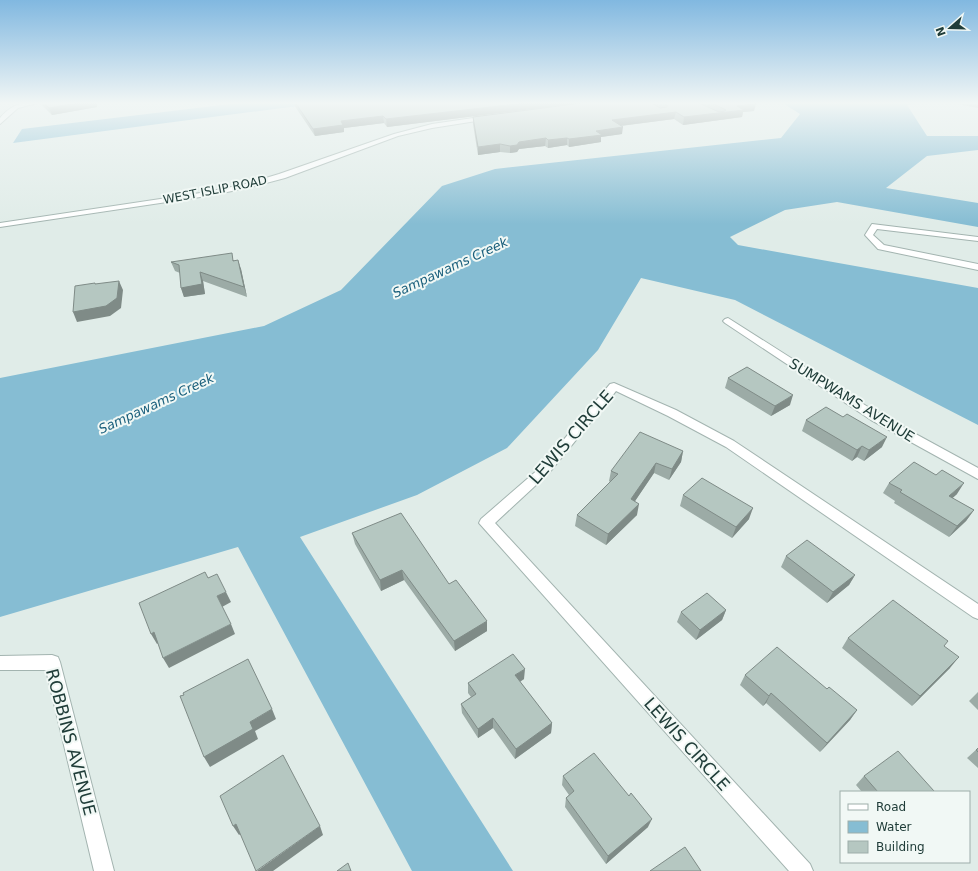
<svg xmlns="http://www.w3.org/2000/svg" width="978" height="871" font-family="'DejaVu Sans',sans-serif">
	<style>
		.water { fill: #86bdd3 }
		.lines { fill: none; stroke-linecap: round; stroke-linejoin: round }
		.lane-casing { stroke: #a3b4b0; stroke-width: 2 }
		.street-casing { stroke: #a3b4b0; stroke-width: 2 }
		.lane { fill: #fff; fill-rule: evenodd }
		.street { fill: #fff; fill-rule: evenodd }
		.wall { fill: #9caba6 }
		.shaded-wall { fill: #7f8b87 }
		.building { fill: #b5c7c1; stroke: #7f8b87 }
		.labels { text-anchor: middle; stroke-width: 4; stroke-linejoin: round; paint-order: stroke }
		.far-street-label { font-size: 12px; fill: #203d39; stroke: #f1f8f5 }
		.far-water-label { font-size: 13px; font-style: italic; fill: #185e7b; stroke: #f1f8f5 }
		.street-label { font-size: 14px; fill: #203d39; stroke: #f1f8f5 }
		.near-street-label { font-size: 17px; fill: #203d39; stroke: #f1f8f5 }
	</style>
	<rect width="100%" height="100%" fill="#e0ece8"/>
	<!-- water -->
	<path class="water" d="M247,102H328L13,143L22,129Z
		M781,102H931L907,105L927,136H978V150L927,156L886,188L978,203V227L837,202L785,210L730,237L738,245L978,288V425L735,300L641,278L598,350L507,448L417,495L300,537L513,871H412L238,547L0,617V378L264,326L341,290L442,186L495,169L781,138L800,114Z"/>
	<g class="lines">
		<defs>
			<path id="lane" d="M872,224L978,237V241L877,229L873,235L884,245L978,264V270L878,249L865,235Z"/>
			<path id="street" d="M26,102H41L18,108L0,124V118C7,109 15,105 26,102Z
				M487,116L490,118L489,119L432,128L398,136L285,178L247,188L207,196L0,227V223L207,192L246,184L279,174L394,134L432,124Z
				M728,318L879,414L978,468V479L871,420L725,323L723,321L725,319Z
				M614,383L676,410L734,441L978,604V619L973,617L726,447L668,416L616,391L549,473L495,523L810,864L813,871H789L479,523L481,519L541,467L610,384Z
				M52,655L58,657L60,662L114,871H94L46,670H0V656Z"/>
		</defs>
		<!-- lane casing -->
		<use href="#lane" class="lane-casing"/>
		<!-- street casing -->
		<use href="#street" class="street-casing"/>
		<!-- lane -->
		<use href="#lane" class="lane"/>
		<!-- street -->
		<use href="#street" class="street"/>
	</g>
	<!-- wall -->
	<path class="wall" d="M40,102H97V107L52,115L41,104Z
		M292,102H752L754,111L743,112L742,117L683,125L674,119L621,126L622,134L601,137V142L569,147L567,145L548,148L545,146L519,149L517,152L510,153L500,152L478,155L473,124V117L587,102L387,127L384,123L344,128V132L315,136Z
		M953,102H978V108L952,103Z
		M234,260L241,269L247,297L203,281L205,294L184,297L181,288L180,273L175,271L171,262Z
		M728,378L790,405L771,416L725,388Z
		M843,417L882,447L864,461L857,457L852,461L802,431L806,420Z
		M683,451L681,462L669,480L654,473L635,501L637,515L606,545L575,526L577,515L610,482L609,481L611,471Z
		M889,483L957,494L952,498L974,510L966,521L949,537L894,503L895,501L883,493Z
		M683,495L749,519L732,538L680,506Z
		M352,533L449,584L487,631L455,651L404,580L381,591L355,544Z
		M786,556L855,575L849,585L827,603L781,567Z
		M726,610L722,620L696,640L677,622L681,612Z
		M848,638L944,646L950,668L912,706L842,648Z
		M745,675L827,689L857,710L850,720L820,752L766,703L763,706L740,685Z
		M524,679L520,682L552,723L551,733L515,759L493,728L478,738L462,713L461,704L471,697L468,693V683Z
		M978,692V710L969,701Z
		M978,748V768L967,758Z
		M563,776L648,827L606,864L565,807L566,798L569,795L562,785Z
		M864,776L933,792H862L856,785Z"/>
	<!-- shaded-wall -->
	<path class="shaded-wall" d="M83,102H97V107L52,115L49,108Z
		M127,102H148L128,104Z
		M534,102H590L387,127L386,119Z
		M756,104L754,111L743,112L742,117L683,125L684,117L736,111L737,106Z
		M676,112L674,119L611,127L612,120Z
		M383,116L384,123L344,128V132L315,136L313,129L341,121Z
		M623,127L622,134L601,137V142L569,147V139L596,131Z
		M546,138L545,146L519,149L517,152L510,153V146L519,142Z
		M567,138V145L548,148V140Z
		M500,144V152L478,155V147Z
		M238,260L241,269L247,297L244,287Z
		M200,272L203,281L205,294L184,297L181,288Z
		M119,281L123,290L121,308L110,316L77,322L73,312Z
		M793,395L790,405L771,416L775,406Z
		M887,437L882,447L864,461L869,450Z
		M862,446L857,457L852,461L857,450Z
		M683,451L681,462L669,480L672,469Z
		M656,463L654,473L629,510L631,499Z
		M964,483L957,494L943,507L949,496Z
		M639,504L637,515L606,545L608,534Z
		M753,508L749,519L732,538L736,527Z
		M974,510L966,521L949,537L957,526Z
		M402,570L404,580L381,591L380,580Z
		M855,575L849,585L827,603L833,592Z
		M226,592L231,602L222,607L217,596Z
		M726,610L722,620L696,640L700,630Z
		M487,621V631L455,651L454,641Z
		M231,624L235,634L169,668L163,658Z
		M154,632L160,642L157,644L151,634Z
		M959,657L950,668L912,706L920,696Z
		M525,669L524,679L514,685L515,675Z
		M771,693L766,703L763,706L769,696Z
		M272,709L276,719L255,731L258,739L210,767L204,757L250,722Z
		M857,710L850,720L820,752L827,743Z
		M493,718V728L478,738V729Z
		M552,723L551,733L515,759L516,749Z
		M652,819L648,827L606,864L608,856Z
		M236,824L242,833L239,835L233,826Z
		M320,826L323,835L273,871H257Z"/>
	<!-- building -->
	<path class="building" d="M43,102H83L49,108Z
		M295,102H534L386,119L383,116L341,121L343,125L313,129Z
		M590,102H650L660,108L667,107V105L662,102H697L719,112L725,111L726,110L710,102H752L756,104L737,106L744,110L684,117L676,112L612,120L623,127L596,131L602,135L569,139L567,138L548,140L546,138L519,142L517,145L510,146L500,144L478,147L473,117Z
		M232,253L233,261L238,260L244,287L200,272L202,284L181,288L179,265L171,262Z
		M119,281L117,298L106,306L73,312L75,286L95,283V284Z
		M747,367L793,395L775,406L728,378Z
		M826,407L843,417L847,414L887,437L869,450L862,446L857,450L806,420Z
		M640,432L683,451L672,469L656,463L631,499L639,504L608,534L577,515L618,474L611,471Z
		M914,462L936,475L942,470L964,483L949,496L974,510L957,526L900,492L902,490L889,483Z
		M702,478L753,508L736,527L683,495Z
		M401,513L449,584L456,580L487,621L454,641L402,570L380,580L352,533Z
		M807,540L855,575L833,592L786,556Z
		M205,572L208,578L217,574L226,592L217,596L231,624L163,658L154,632L151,634L139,603Z
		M707,593L726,610L700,630L681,612Z
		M893,600L948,641L944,646L959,657L920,696L848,638Z
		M777,647L827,689L829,687L857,710L827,743L771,693L769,696L745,675Z
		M513,654L525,669L515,675L552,723L516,749L493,718L478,729L461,704L476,694L468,683Z
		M248,659L272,709L250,722L253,729L204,757L180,696L184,695L183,693Z
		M978,748V752L976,750Z
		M898,751L934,791L933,792H878L864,776Z
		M594,753L629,796L631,793L652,819L608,856L566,798L574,791L563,776Z
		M283,755L320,826L256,871L236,824L233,826L220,796Z
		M685,847L701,871H650Z
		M348,863L351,871H337Z"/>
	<!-- sky -->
	<linearGradient id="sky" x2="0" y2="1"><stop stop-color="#81b8e0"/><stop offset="0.46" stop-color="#f1f6f5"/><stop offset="1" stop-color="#f1f6f5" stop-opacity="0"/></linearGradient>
	<rect width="978" height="224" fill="url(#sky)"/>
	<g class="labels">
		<!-- far-street labels -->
		<g class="far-street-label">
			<text transform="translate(215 190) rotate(-11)" y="4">WEST ISLIP ROAD</text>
		</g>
		<!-- far-water labels -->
		<g class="far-water-label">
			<text transform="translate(450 267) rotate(-25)" y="5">Sampawams Creek</text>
			<text transform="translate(156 403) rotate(-25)" y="5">Sampawams Creek</text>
		</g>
		<!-- street labels -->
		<g class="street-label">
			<text transform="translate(852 400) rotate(32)" y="5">SUMPWAMS AVENUE</text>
		</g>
		<!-- near-street labels -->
		<g class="near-street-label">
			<text transform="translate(571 437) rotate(-49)" y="6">LEWIS CIRCLE</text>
			<text transform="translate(71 742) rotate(75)" y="6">ROBBINS AVENUE</text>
			<text transform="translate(687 744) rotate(48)" y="6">LEWIS CIRCLE</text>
		</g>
	</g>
	<!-- legend -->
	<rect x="840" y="791" width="130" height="72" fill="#f1f8f5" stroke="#9dadaa"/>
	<rect x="848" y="804" width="20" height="6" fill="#ffffff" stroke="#9dadaa"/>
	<text x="876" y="811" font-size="12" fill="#203d39">Road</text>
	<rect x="848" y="821" width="20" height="12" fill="#86bdd3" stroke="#9dadaa"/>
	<text x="876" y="831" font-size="12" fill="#203d39">Water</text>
	<rect x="848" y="841" width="20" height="12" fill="#b5c7c1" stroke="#9dadaa"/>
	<text x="876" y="851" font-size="12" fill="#203d39">Building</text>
	<!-- north arrow -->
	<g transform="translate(950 28) rotate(250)" stroke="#f1f8f5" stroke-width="3" paint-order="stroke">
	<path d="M0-3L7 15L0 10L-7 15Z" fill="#203d39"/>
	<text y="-6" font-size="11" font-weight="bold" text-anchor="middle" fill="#203d39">N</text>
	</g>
</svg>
